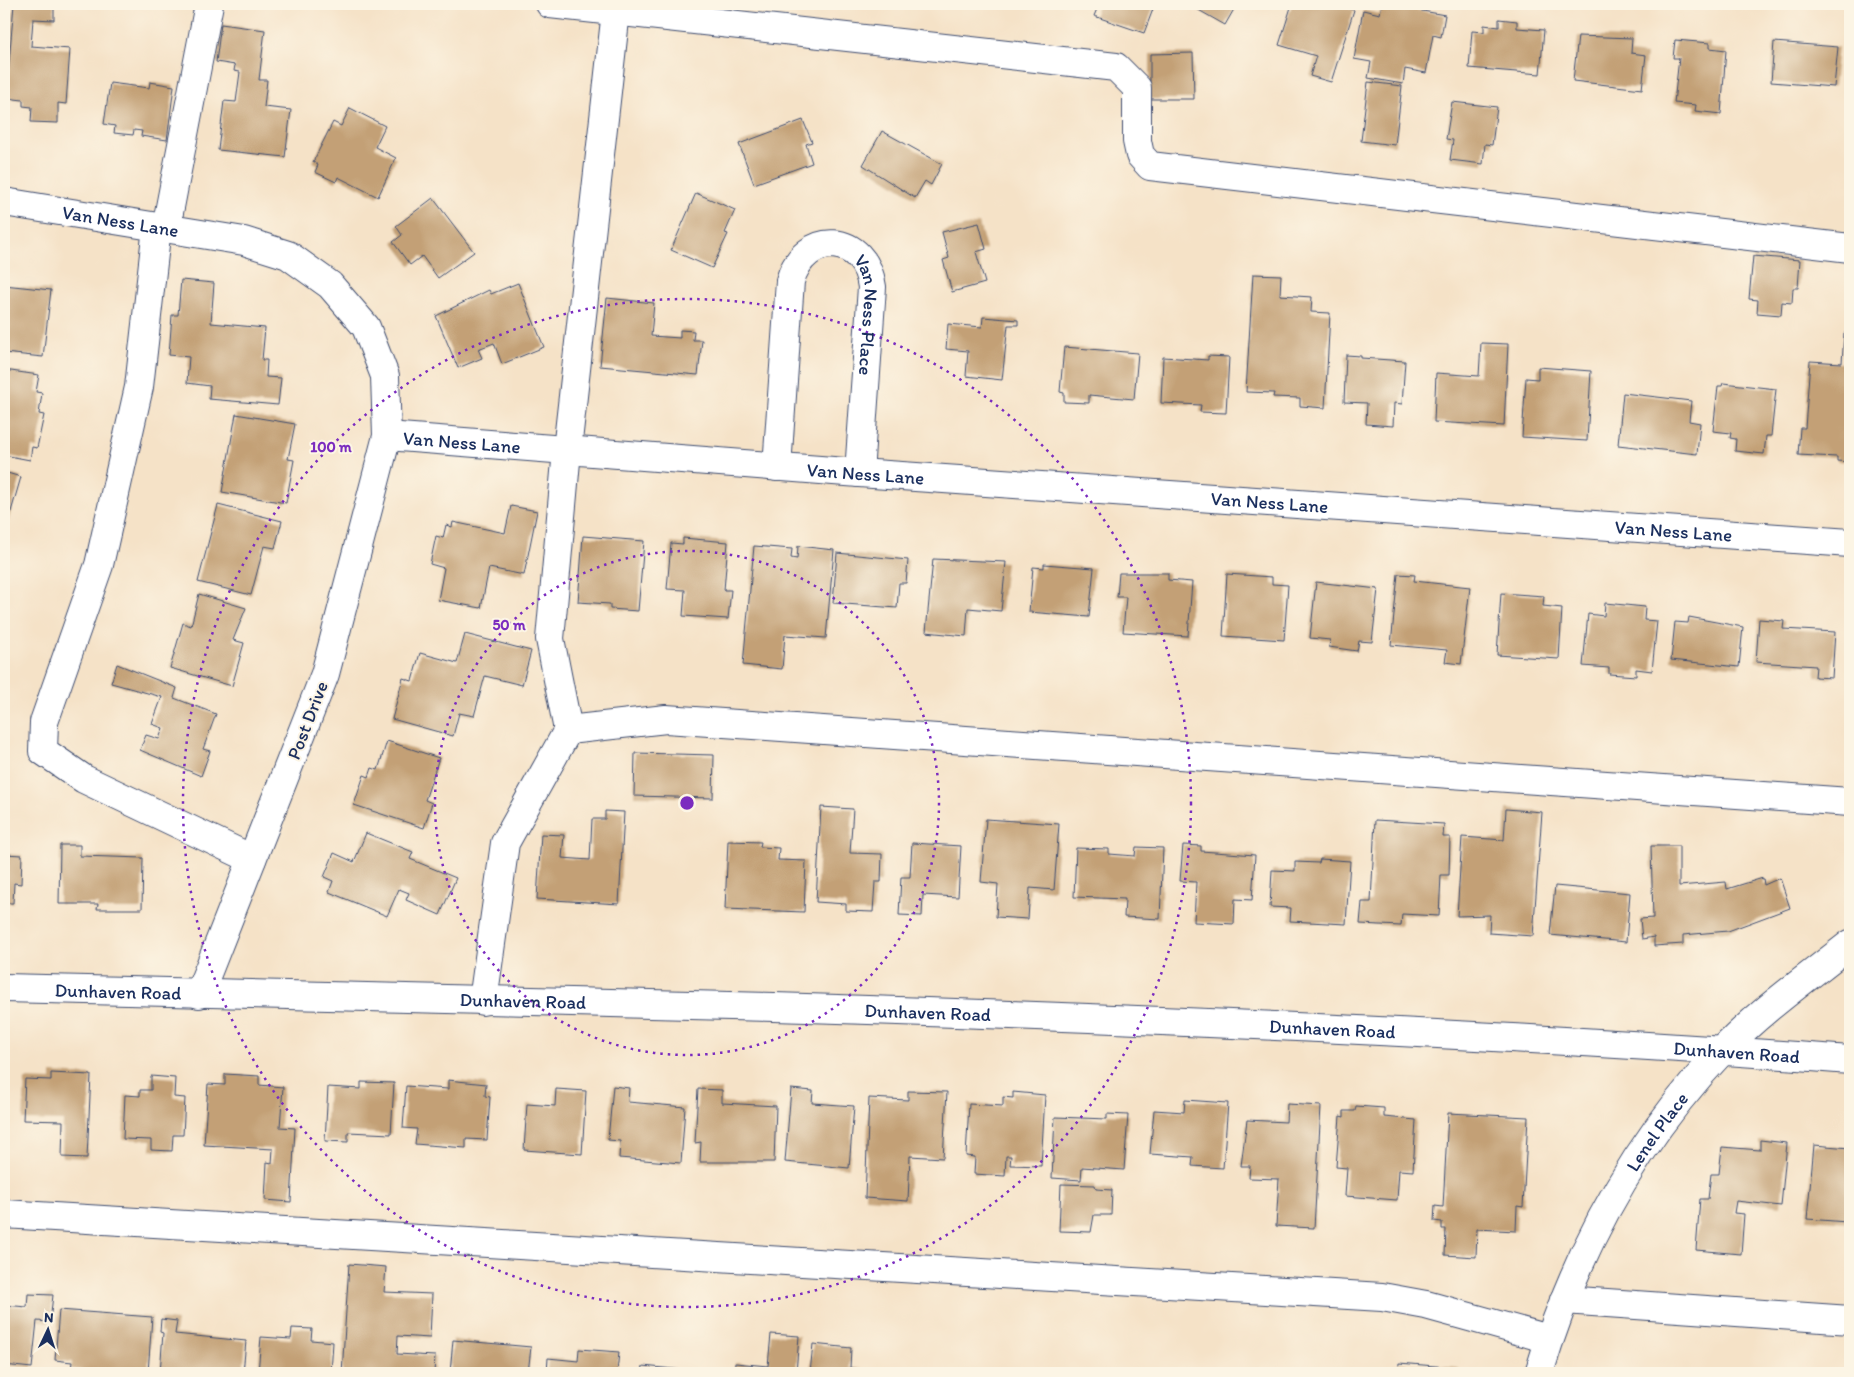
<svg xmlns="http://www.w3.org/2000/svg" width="1854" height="1377" font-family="Itim,sans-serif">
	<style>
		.building { fill: #c3a076 }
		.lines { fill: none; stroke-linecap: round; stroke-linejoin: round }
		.minor-casing { stroke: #3c4a6e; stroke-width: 30 }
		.minor { stroke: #fff; stroke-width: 28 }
		.ring { fill: none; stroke: #7b2cbf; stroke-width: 2.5; stroke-dasharray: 2.5 5 }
		.labels { text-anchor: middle; stroke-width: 4; stroke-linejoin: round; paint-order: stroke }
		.street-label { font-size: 19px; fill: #1b2f5e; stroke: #fcf5e5 }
		.centre { fill: #7b2cbf; stroke: #fcf5e5; stroke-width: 2.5 }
		.ring-label { font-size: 15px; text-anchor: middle; font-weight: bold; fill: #7b2cbf; stroke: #fcf5e5; stroke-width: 4; stroke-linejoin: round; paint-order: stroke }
	</style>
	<rect width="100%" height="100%" fill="#fcf5e5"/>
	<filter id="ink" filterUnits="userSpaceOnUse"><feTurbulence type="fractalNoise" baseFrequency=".02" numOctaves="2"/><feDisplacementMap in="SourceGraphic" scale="10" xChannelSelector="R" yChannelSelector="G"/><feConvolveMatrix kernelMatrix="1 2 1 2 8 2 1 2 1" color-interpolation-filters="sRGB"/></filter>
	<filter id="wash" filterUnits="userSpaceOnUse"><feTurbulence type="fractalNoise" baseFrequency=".0096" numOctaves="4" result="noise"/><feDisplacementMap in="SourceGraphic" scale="20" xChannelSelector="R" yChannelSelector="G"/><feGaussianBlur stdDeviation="1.12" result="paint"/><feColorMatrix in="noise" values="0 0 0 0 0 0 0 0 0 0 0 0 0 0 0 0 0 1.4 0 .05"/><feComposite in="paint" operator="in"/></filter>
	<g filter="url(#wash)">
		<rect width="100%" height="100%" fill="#f5e2c7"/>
		<g id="blocks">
			<!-- building -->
			<path class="building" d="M14,4H54V20L33,19L31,46L70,49L66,104L58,103V123L31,122L32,107L23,106V100L6,98Z
				M1099,4H1155L1144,33L1094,16Z
				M1188,4H1237L1225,25Z
				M1292,4H1333L1354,10L1331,82L1310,76L1316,56L1279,45Z
				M1382,4L1401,7L1402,4H1418L1417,10L1445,15L1441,37L1433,35L1426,73L1405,69L1403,84L1368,78L1371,62L1354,59L1363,10L1380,14Z
				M1499,19L1517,21V28L1544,30L1540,74L1469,68L1472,31L1484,32V25L1499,27Z
				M221,24L265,30L259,80H267L264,107L291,110L285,157L218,150L224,101L236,102L240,72L234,71L235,65L216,62Z
				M1578,36L1632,38L1631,53L1646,55L1642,89L1573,81Z
				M1675,40L1710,43V48L1726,50L1721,114L1695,111L1696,105L1674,103L1679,58H1673Z
				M1774,42L1838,47L1834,87L1771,82Z
				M1193,53L1194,99H1150V54Z
				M150,82L174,86L167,140L141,136L142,131L134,130L133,135L114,133L115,126L104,124L110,83L149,88Z
				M1368,82L1402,86L1395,145L1361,141Z
				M1452,102L1497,107L1492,145L1485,144L1483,164L1450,160L1453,140L1446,139Z
				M350,108L385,126L375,147L396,158L378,197L338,177L336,182L315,172L318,165L313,162L333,122L341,126Z
				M803,120L812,142L806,144L812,163L754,184L739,144Z
				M882,131L942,164L931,185L925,181L915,198L863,165Z
				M696,193L735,210L725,233L728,234L712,268L671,250Z
				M433,198L474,252L438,278L422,256L410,265L393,242L402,235L396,226Z
				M979,223L986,249L976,252L985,283L952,292L943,260L949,258L942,232Z
				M1753,256L1800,260L1798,288H1793L1792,303L1782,302L1781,315L1757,313L1758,300L1749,299Z
				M1253,274L1281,275L1280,295L1312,297L1311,312L1330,313L1325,408L1300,406V398L1273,397L1274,393L1246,392Z
				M181,280L214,283L211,323L265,328L262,360H267L266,377L281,378L278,405L209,399L210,386L187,383L189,357L169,355L172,315H178Z
				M518,283L544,347L502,364L494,343L478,349L482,358L458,368L436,316L489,290L491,294Z
				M4,285L51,290L43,357L4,353Z
				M607,298L654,303L651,336L680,338V330L694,331L693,340H702L698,375L600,366Z
				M983,317L1018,320V325H1008L1002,380L966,376L968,351L946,349L948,324L982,327Z
				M1844,333L1850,334V462L1837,461V457L1798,455L1800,428H1805L1810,361L1842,363Z
				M1481,343L1508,344L1504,426L1434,422L1436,373L1479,376Z
				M1064,347L1138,353L1134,399L1089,395V403L1064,402V393L1060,392Z
				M1346,355L1361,356V358L1405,361L1402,404L1394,403L1393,426L1366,424L1367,403L1344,402Z
				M1208,356L1229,357L1226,413L1200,412L1201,405L1161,403L1163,357L1208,360Z
				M1538,367L1591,371L1587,441L1522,437L1526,378L1538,379Z
				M4,370L39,375L36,392L42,393L39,414L44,415L37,448L32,447L30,460L4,455Z
				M1723,383L1776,389L1771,436H1766L1764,454L1735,451L1736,439L1730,438L1731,433L1713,431L1718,386H1722Z
				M1623,393L1691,401L1689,421L1700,423L1697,454L1618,445Z
				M236,414L295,424L288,459L294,460L286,503L222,492Z
				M4,472L21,477L4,536Z
				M218,505L282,521L275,548L264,546L251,595L198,582Z
				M511,506L537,511L524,575L489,568L481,608L438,600L444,568L430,564L436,536L443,538L446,525L452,527L453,522L505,533Z
				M583,536L644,541L638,611L610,609V604L578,602Z
				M683,538L728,542L724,590H731L728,619L683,616L685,590L667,589L671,543L683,544Z
				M754,546L792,549L791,558L797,559L798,546L834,550L826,638L785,635L782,669L743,665Z
				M837,553L908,560L906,583H899L897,608L833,603Z
				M933,559L1006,562L1001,611L968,608L966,636L926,632Z
				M1044,564L1094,568L1089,617L1029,612L1033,567L1044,568Z
				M1119,573H1168V580L1192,582L1188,636L1123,632L1126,597H1117Z
				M1227,574L1272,577V584L1288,585L1284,640L1223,636Z
				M1398,574L1415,575L1414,581L1470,587L1461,664L1445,662L1447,650L1391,645Z
				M1316,582L1378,589L1372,642L1359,641L1357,651L1329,647L1330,640L1310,638Z
				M1501,593L1544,596L1543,606L1562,608L1559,659L1497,655Z
				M199,594L246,608L233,640L244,643L232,686L170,668L183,623L191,626Z
				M1605,603L1645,607L1644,620L1657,621L1652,671L1636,669V676L1609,674V668L1583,666L1588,614L1604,616Z
				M1689,617L1743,627L1739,667L1671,660L1675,622L1688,623Z
				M1759,619L1784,621L1783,629L1835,632L1832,678L1815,677L1816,666L1756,662Z
				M465,634L531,651L522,685L485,676L474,716L459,713L453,736L392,719L403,678L412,681L420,653L457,663Z
				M117,664L177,688L174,698L216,714L203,749L210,751L201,776L140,750L146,735L159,739L163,728L152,724L162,697L111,683Z
				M387,741L439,758L425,800L432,803L424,828L354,805L364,775L369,777L372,768L378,770Z
				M635,753L714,755L713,798L634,796Z
				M821,807L853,809L850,853L882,854L881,882H875L873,912L846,911V904L816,902Z
				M1506,809L1542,812L1533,936L1489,933L1490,915L1457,916L1462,837L1504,840Z
				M605,811L624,812L619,904L537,899L541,834L564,835L562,858L590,860L592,819H605Z
				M986,819L1059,824L1054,890L1030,888L1028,919L996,917L998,884L981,882Z
				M1375,820L1444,824L1443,837H1450L1449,875H1441L1439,916L1402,914L1401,926L1360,924L1362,902H1371Z
				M366,833L413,852L410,859L456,878L440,915L406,900L409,893L399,889L387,916L329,892L333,881L324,877L334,853L354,862Z
				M728,841L761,842L760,847L779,848L778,860L806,861L804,912L725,909Z
				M912,843L961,846L958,897L923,895L922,916L899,915L901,877H910Z
				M60,845H80V856L143,858L142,909H97L98,904H59Z
				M1183,845L1201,846V851L1255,855L1252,900L1235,899L1234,924L1194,922L1196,882L1180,881Z
				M1651,846H1679V886L1726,882L1727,889L1763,878L1764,885L1780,878L1790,908L1728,931L1683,935V944L1654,946V937L1642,939L1640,919L1653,918Z
				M1136,847L1163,848L1160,919L1124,917L1125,899L1074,897L1076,848L1109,849V854L1135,856Z
				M4,854L22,855L21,884L14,883L13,903H4Z
				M1320,859L1350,861L1346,924L1290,921L1291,908L1270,907L1272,870L1295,871V862L1319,863Z
				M1555,886L1630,893L1626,942L1550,935Z
				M51,1073L91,1075L87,1158L62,1157L63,1121L23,1120L25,1079L51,1080Z
				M225,1074L259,1076V1085L283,1087L280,1127L295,1128L291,1202L265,1200L267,1162L272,1163L273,1149L204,1145L208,1084L225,1085Z
				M151,1076L175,1078L174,1097L185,1098L183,1135H173L172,1151L151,1150V1140L123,1139L125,1095L140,1096V1090H151Z
				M448,1080L486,1084L485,1096L490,1097L487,1140L466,1139V1148L415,1144L417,1129L403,1128L406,1086L448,1089Z
				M361,1082L394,1083L391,1134L348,1132V1142L325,1141L328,1087L361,1089Z
				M613,1086L629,1088L628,1102L685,1107L681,1163L619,1158L620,1141L608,1140Z
				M556,1089L586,1091L582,1154L524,1150L527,1104L555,1106Z
				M698,1089L722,1090V1103L776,1106L774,1162H700L701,1142L695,1143Z
				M791,1089L813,1091L812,1103L854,1106L849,1168L785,1162Z
				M908,1091L947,1092L943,1158L910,1156L908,1201L865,1198L869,1098L908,1100Z
				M1013,1092L1045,1095L1041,1166L1010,1165L1011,1156H1006L1005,1176L974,1174L975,1157L966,1156L969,1104L1003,1106V1097L1013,1098Z
				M1185,1100L1228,1103L1223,1168L1192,1166L1193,1157L1150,1154L1154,1110L1184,1112Z
				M1287,1104L1321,1106L1314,1228L1276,1226L1279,1179L1249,1178L1250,1166H1241L1247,1120L1286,1122Z
				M1356,1106L1384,1108V1117L1416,1120L1413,1171L1399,1170L1397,1200L1345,1196L1347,1168L1336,1167L1340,1116L1344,1117V1111H1355Z
				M1448,1113L1528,1117L1523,1207L1517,1206L1516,1231L1477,1229L1476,1257L1445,1255L1446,1229H1442V1222L1434,1221L1435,1206L1443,1207Z
				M1107,1114L1128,1115L1124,1170L1082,1167L1081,1180L1052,1178L1055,1117L1107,1119Z
				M1760,1140L1787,1143L1781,1206L1736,1201L1734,1213L1744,1214L1741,1254L1696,1250L1700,1199H1708L1711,1174H1719L1722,1147L1760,1150Z
				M1814,1145L1850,1148V1232L1847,1231V1222L1807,1219Z
				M1061,1184L1095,1185L1096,1189L1112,1190L1111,1215H1094L1091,1232L1059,1231Z
				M349,1264L386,1267L384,1292L432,1294L430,1338L398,1336L397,1354L435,1356L434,1373H342Z
				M28,1294L53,1295L50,1322L37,1321L32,1368L4,1365V1305L27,1307Z
				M59,1310L152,1317L148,1373H107L71,1369L72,1362L55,1360Z
				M161,1319L177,1321L175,1334L246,1341L243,1373H160L163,1333L160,1332Z
				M292,1328L312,1329L311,1340L333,1342L331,1373H258L261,1337L291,1339Z
				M771,1334L799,1336L796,1373H734L735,1363L768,1366Z
				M453,1340L531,1347L528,1373H450Z
				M813,1344L851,1348L850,1368L864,1369V1373H810Z
				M579,1349L619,1352L617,1373H547L548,1358L578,1361Z
				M1399,1363L1459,1368L1458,1373H1398Z
				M643,1366L704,1372V1373H642Z"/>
		</g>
	</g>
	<g filter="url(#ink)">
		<use href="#blocks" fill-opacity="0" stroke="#3c4a6e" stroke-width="1"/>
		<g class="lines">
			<defs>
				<g id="minor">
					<path d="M550,4L1116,67L1137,88V141L1140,155L1150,166L1850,248"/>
					<path d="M616,11L567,450L550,639L568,730L666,719L1850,802"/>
					<path id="s1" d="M4,202L244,241L288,255L330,285L366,327L385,376L387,436L325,674L199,994"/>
					<path d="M157,227L139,387L99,565L44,722L43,751L84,779L252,859"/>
					<path d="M166,228L209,4"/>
					<path id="s2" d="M387,436L859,473L1850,543"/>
					<path id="s3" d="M777,467L790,281C805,229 865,233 872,287L859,473"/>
					<path id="s4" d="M4,988C261,996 518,999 774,1007C1133,1018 1492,1033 1850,1060"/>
					<path d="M483,1001L505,843L568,730"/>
					<path d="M4,1214L1382,1297L1426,1305L1549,1339"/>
					<path d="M1564,1300L1850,1320"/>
					<path id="s5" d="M1539,1373C1575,1253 1635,1142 1722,1051C1760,1011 1807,978 1850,944"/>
				</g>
			</defs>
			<!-- minor casing -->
			<use href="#minor" class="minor-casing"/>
			<!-- minor -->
			<use href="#minor" class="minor"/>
		</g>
	</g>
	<!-- distance rings -->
	<g class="ring">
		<circle cx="687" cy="803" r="252"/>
		<circle cx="687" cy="803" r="504"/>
	</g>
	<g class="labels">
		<!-- street labels -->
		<g class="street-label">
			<text dy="7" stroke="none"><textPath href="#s1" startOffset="118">Van Ness Lane</textPath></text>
			<text dy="7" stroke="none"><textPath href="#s3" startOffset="338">Van Ness Place</textPath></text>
			<text dy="7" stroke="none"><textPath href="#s2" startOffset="75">Van Ness Lane</textPath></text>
			<text dy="7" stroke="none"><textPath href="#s2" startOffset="480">Van Ness Lane</textPath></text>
			<text dy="7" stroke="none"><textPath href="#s2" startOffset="885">Van Ness Lane</textPath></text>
			<text dy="7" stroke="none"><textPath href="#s2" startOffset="1290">Van Ness Lane</textPath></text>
			<text transform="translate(307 720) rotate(-69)" y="7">Post Drive</text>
			<text dy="7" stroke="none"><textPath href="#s4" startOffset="114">Dunhaven Road</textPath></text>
			<text dy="7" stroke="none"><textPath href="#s4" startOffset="519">Dunhaven Road</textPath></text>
			<text dy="7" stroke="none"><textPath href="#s4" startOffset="924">Dunhaven Road</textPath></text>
			<text dy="7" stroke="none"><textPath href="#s4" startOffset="1329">Dunhaven Road</textPath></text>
			<text dy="7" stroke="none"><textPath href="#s4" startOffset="1734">Dunhaven Road</textPath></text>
			<text dy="7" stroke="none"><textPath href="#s5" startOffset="270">Lenel Place</textPath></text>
		</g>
	</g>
	<circle cx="687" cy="803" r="8" class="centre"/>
	<g class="ring-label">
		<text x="331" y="452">100 m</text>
		<text x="509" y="630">50 m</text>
	</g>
	<!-- margin -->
	<rect width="1854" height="1377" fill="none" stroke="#fcf5e5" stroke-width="20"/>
	<!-- north arrow -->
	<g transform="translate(48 1330) rotate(4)" stroke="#fcf5e5" stroke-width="4" paint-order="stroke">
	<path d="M0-4L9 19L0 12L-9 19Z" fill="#1b2f5e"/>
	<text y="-8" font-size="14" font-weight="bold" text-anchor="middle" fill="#1b2f5e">N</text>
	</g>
</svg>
